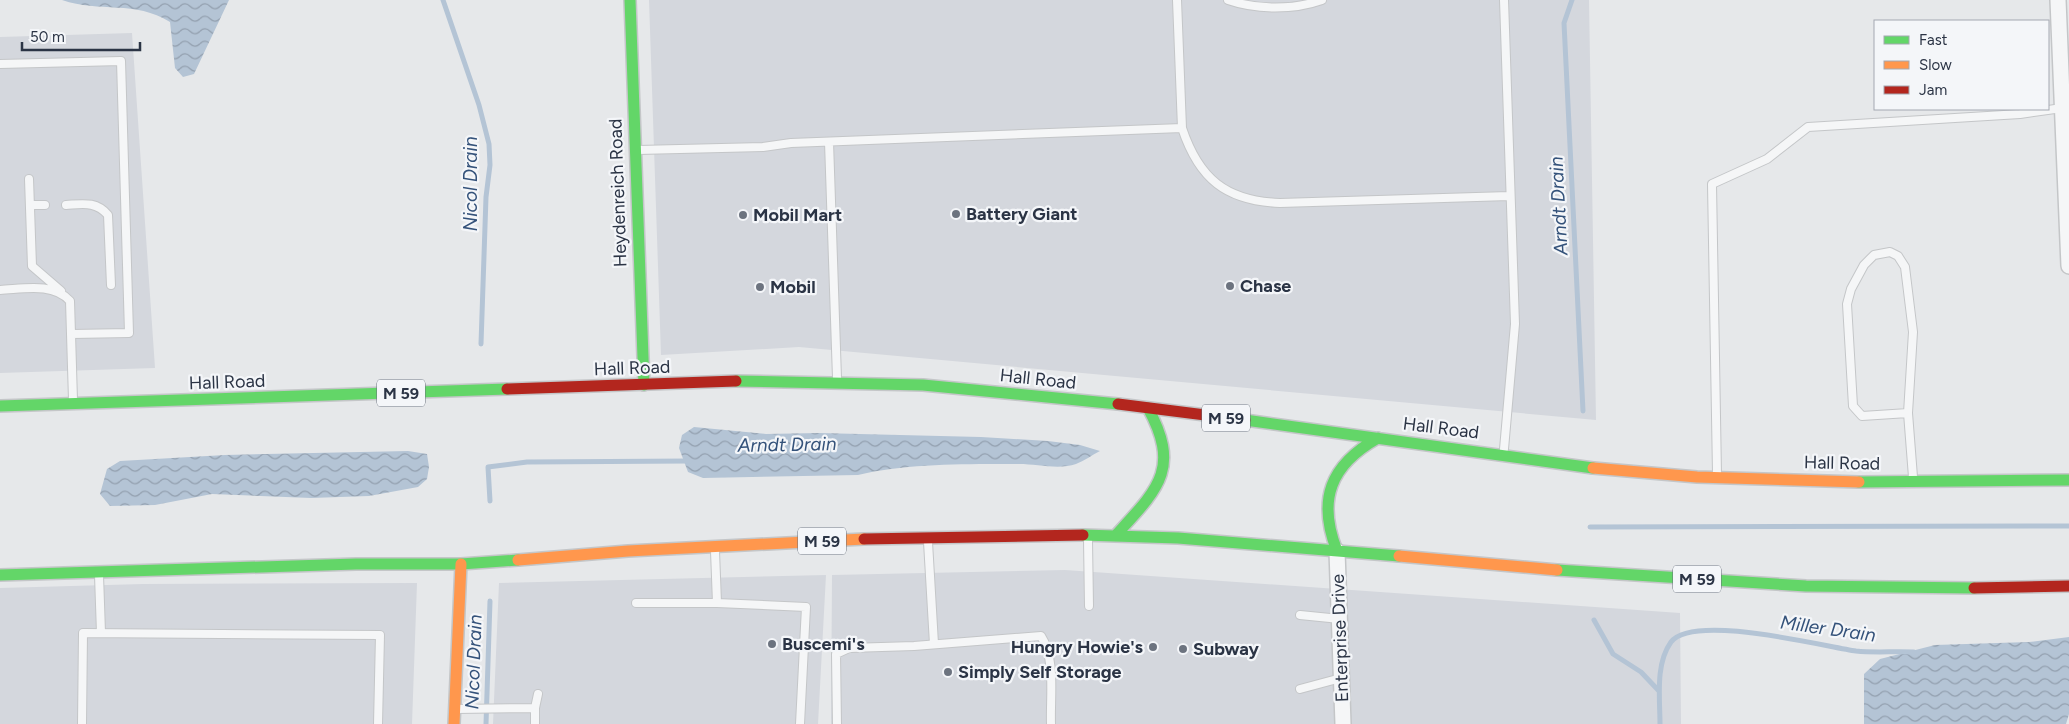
<svg xmlns="http://www.w3.org/2000/svg" width="2069" height="724" font-family="Figtree,sans-serif">
	<style>
		.built { fill: #d4d7dd }
		.water { fill: url(#water-waves) }
		.lines { fill: none; stroke-linecap: round; stroke-linejoin: round }
		.stream { stroke: #b4c4d5; stroke-width: 5 }
		.lane-casing { stroke: #c4c6c8; stroke-width: 10 }
		.street-casing { stroke: #c4c6c8; stroke-width: 18 }
		.fast-casing { stroke: #c4c6c8; stroke-width: 14 }
		.slow-casing { stroke: #c4c6c8; stroke-width: 14 }
		.jam-casing { stroke: #c4c6c8; stroke-width: 14 }
		.lane { stroke: #f5f6f7; stroke-width: 8 }
		.street { stroke: #f5f6f7; stroke-width: 15 }
		.fast { stroke: #63d668; stroke-width: 11 }
		.slow { stroke: #ff974d; stroke-width: 11 }
		.jam { stroke: #b3261e; stroke-width: 11 }
		.poi-dot { fill: #6c737f; stroke: #f4f6f9; stroke-width: 2 }
		.labels { text-anchor: middle; stroke-width: 4.5; stroke-linejoin: round; paint-order: stroke }
		.shield { fill: #f4f6f9; stroke: #676e7b; stroke-width: 1 }
		.shield-label { font-size: 16px; font-weight: bold; fill: #2b3445 }
		.street-label { font-size: 18px; fill: #2b3445; stroke: #f4f6f9 }
		.poi-label { font-size: 18px; font-weight: bold; fill: #2b3445; stroke: #f4f6f9; text-anchor: start }
		.water-label { font-size: 19px; font-style: italic; fill: #34527a; stroke: #f4f6f9 }
	</style>
	<defs>
		<pattern id="water-waves" width="16" height="10" patternUnits="userSpaceOnUse" patternTransform="scale(1.25)"><rect width="16" height="10" fill="#b4c4d5"/><path d="M0 5q4-4 8 0t8 0" fill="none" stroke="#93a0af"/></pattern>
	</defs>
	<rect width="100%" height="100%" fill="#e6e8ea"/>
	<!-- built -->
	<path class="built" d="M649,0H1589L1596,420L799,347L661,355Z
		M132,33L155,368L0,373V37Z
		M1065,570L1680,613L1681,724H831L832,575Z
		M826,575L818,724H493L499,583Z
		M417,583L412,724H0V588L143,584Z"/>
	<!-- water -->
	<path class="water" d="M62,0H229L194,74L183,77L175,68L170,22C135,0 100,13 62,0Z
		M694,427L766,434L819,433L981,437L1048,441L1080,445L1100,451C1092,455 1084,461 1076,464C1059,470 1037,464 1019,464C968,464 907,463 858,475L703,478L688,472L679,448L682,435Z
		M408,451L427,454L429,467L427,479L418,487L369,496L311,498L212,494L155,505L110,506L100,494L107,469L120,461L225,455Z
		M2069,637V714L2066,724H1864V674L1880,659L1935,645L2029,642Z"/>
	<g class="lines">
		<!-- stream -->
		<path class="stream" d="M443,0L479,105L489,144L490,165L486,197L481,344
			M1572,0L1564,23L1583,411
			M490,501L488,467L527,462L690,461
			M1590,527L2069,526
			M1594,620L1613,654L1641,672L1659,691
			M486,724L490,601
			M1660,724C1660,699 1655,664 1671,642C1693,613 1822,646 1856,651C1875,653 1895,651 1914,652"/>
		<defs>
			<path id="lane" d="M1177,0L1182,128
				M1228,0C1257,10 1294,10 1322,0
				M1504,0L1515,324L1504,449
				M0,64L121,61L129,333L72,334
				M829,142L837,378
				M638,150L763,147L791,143L1182,128C1199,179 1226,201 1280,203L1509,196
				M29,179L32,266L61,291
				M30,205H45
				M66,205C83,204 96,201 108,215L111,285
				M0,290C23,289 53,282 70,301L73,400
				M1908,413L1862,416L1853,406L1847,304L1851,289L1864,265L1874,255L1890,252L1898,256L1905,267L1913,332L1908,413L1913,477
				M1717,474L1712,184L1767,159L1808,127L2020,114L2062,108
				M1088,540L1089,606
				M928,542L934,644
				M715,551L717,603
				M99,575L101,633
				M636,603H717L806,607L800,724
				M1300,615L1340,619
				M1300,689L1341,678
				M456,709L535,708L538,694
				M82,724L83,633L380,635L378,724
				M535,724V708
				M837,724L836,654L849,648L914,646L1041,636C1056,659 1050,697 1051,724"/>
			<path id="street" d="M2058,0L2069,266
				M1337,551L1343,724"/>
			<path id="fast" d="M630,0L644,385
				M736,381L923,385L1118,404
				M0,406L507,389
				M1245,420L1593,468
				M1859,482L2069,480
				M1083,535L1178,538L1399,556
				M1116,535C1158,489 1181,469 1148,408
				M1337,551C1317,500 1330,465 1378,438
				M1557,570L1806,586L1974,588
				M0,575L356,564H461L518,560"/>
			<path id="slow" d="M1593,468L1697,477L1859,482
				M1399,556L1557,570
				M518,560L628,551L864,539
				M454,724L461,564"/>
			<path id="jam" d="M507,389L736,381
				M1118,404L1245,420
				M864,539L1083,535
				M1974,588L2069,586"/>
		</defs>
		<!-- lane casing -->
		<use href="#lane" class="lane-casing"/>
		<!-- street casing -->
		<use href="#street" class="street-casing"/>
		<!-- fast casing -->
		<use href="#fast" class="fast-casing"/>
		<!-- slow casing -->
		<use href="#slow" class="slow-casing"/>
		<!-- jam casing -->
		<use href="#jam" class="jam-casing"/>
		<!-- lane -->
		<use href="#lane" class="lane"/>
		<!-- street -->
		<use href="#street" class="street"/>
		<!-- fast -->
		<use href="#fast" class="fast"/>
		<!-- slow -->
		<use href="#slow" class="slow"/>
		<!-- jam -->
		<use href="#jam" class="jam"/>
	</g>
	<!-- markers -->
	<g class="poi-dot">
		<circle cx="956" cy="214" r="5"/>
		<circle cx="743" cy="215" r="5"/>
		<circle cx="1230" cy="286" r="5"/>
		<circle cx="760" cy="287" r="5"/>
		<circle cx="772" cy="644" r="5"/>
		<circle cx="1153" cy="647" r="5"/>
		<circle cx="1183" cy="649" r="5"/>
		<circle cx="948" cy="672" r="5"/>
	</g>
	<g class="labels">
		<!-- shield labels -->
		<g class="shield">
			<rect x="377" y="379.5" width="48" height="27" rx="4"/>
			<rect x="1202" y="404.5" width="48" height="27" rx="4"/>
			<rect x="798" y="527.5" width="48" height="27" rx="4"/>
			<rect x="1673" y="565.5" width="48" height="27" rx="4"/>
		</g>
		<g class="shield-label">
			<text x="401" y="399">M 59</text>
			<text x="1226" y="424">M 59</text>
			<text x="822" y="547">M 59</text>
			<text x="1697" y="585">M 59</text>
		</g>
		<!-- street labels -->
		<g class="street-label">
			<text transform="translate(618 193) rotate(-92)" y="6">Heydenreich Road</text>
			<text transform="translate(632 368) rotate(-2)" y="6">Hall Road</text>
			<text transform="translate(1038 379) rotate(6)" y="6">Hall Road</text>
			<text transform="translate(227 382) rotate(-2)" y="6">Hall Road</text>
			<text transform="translate(1441 428) rotate(7)" y="6">Hall Road</text>
			<text transform="translate(1842 463) rotate(1)" y="6">Hall Road</text>
			<text transform="translate(1340 638) rotate(-92)" y="6">Enterprise Drive</text>
		</g>
		<!-- poi labels -->
		<g class="poi-label">
			<text x="966" y="220">Battery Giant</text>
			<text x="753" y="221">Mobil Mart</text>
			<text x="1240" y="292">Chase</text>
			<text x="770" y="293">Mobil</text>
			<text x="782" y="650">Buscemi's</text>
			<text x="1143" y="653" text-anchor="end">Hungry Howie's</text>
			<text x="1193" y="655">Subway</text>
			<text x="958" y="678">Simply Self Storage</text>
		</g>
		<!-- water labels -->
		<g class="water-label">
			<text transform="translate(470 184) rotate(-90)" y="7">Nicol Drain</text>
			<text transform="translate(1558 206) rotate(-93)" y="7">Arndt Drain</text>
			<text transform="translate(787 444) rotate(-1)" y="7">Arndt Drain</text>
			<text transform="translate(1828 628) rotate(8)" y="7">Miller Drain</text>
			<text transform="translate(473 662) rotate(-88)" y="7">Nicol Drain</text>
		</g>
	</g>
	<!-- legend -->
	<rect x="1874" y="20" width="175" height="90" fill="#f4f6f9" stroke="#a4a8b1"/>
	<rect x="1884" y="36" width="25" height="8" fill="#63d668" stroke="#a4a8b1"/>
	<text x="1919" y="45" font-size="15" fill="#2b3445">Fast</text>
	<rect x="1884" y="61" width="25" height="8" fill="#ff974d" stroke="#a4a8b1"/>
	<text x="1919" y="70" font-size="15" fill="#2b3445">Slow</text>
	<rect x="1884" y="86" width="25" height="8" fill="#b3261e" stroke="#a4a8b1"/>
	<text x="1919" y="95" font-size="15" fill="#2b3445">Jam</text>
	<!-- scale -->
	<path d="M22 42v8h118v-8" fill="none" stroke="#2b3445" stroke-width="2.5"/>
	<text x="30" y="42" font-size="15" fill="#2b3445" stroke="#f4f6f9" stroke-width="4" paint-order="stroke">50 m</text>
</svg>
